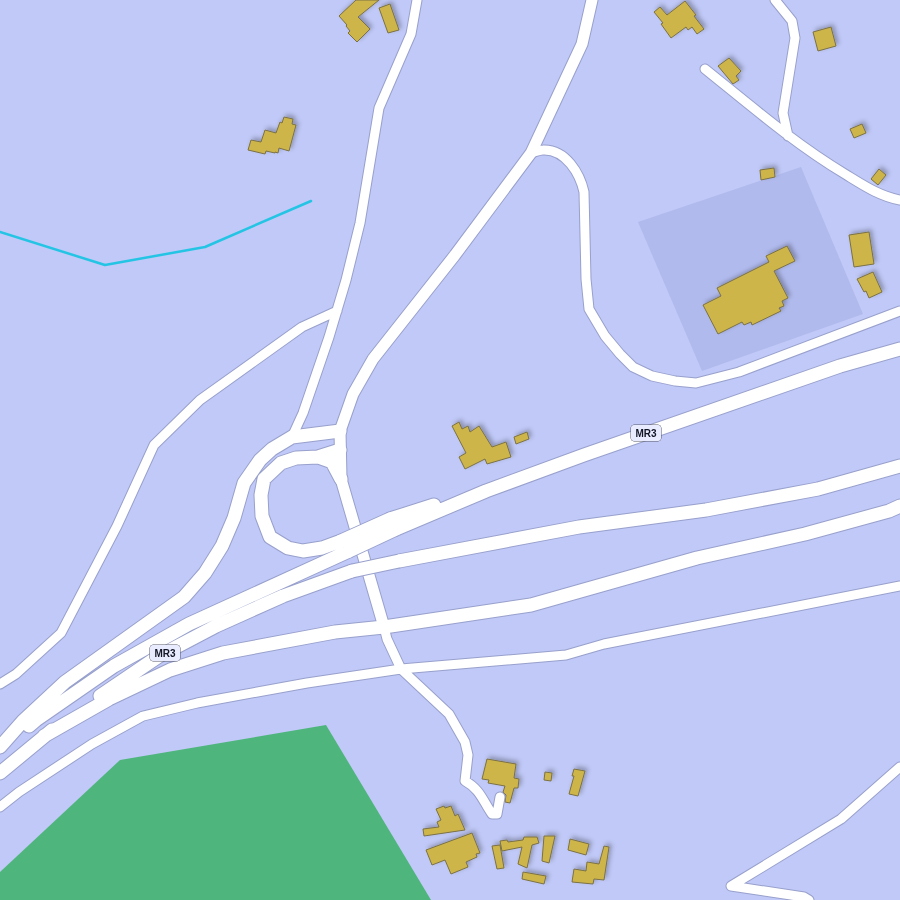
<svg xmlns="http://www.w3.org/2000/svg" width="900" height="900" font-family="Helvetica,sans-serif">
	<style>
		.built { fill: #b0baed }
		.forest { fill: #4eb57c }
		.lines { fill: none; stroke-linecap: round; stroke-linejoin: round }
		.stream { stroke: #24c4e4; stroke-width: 2.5 }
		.building { fill: #ceb54a; stroke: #7b7144; filter: url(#shadow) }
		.minor-casing { stroke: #98a0cc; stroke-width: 11 }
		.major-casing { stroke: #98a0cc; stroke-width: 13 }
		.highway-casing { stroke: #98a0cc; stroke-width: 15 }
		.minor { stroke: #fff; stroke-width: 9 }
		.major { stroke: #fff; stroke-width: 11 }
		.highway { stroke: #fff; stroke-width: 13 }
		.highway-bridge-casing { stroke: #98a0cc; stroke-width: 15; stroke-linecap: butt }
		.highway-bridge { stroke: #fff; stroke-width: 13 }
		.labels { text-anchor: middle; stroke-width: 4; stroke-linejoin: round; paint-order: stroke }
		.shield { fill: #e8ecfe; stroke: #545667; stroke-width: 1 }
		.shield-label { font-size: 10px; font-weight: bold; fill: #141626 }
	</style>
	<defs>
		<filter id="shadow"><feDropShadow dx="2.5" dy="-2.5" stdDeviation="2" flood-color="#0004"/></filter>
	</defs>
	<rect width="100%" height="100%" fill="#c0c9f7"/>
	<!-- built -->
	<path class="built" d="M801,167L863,314L702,371L638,222Z"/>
	<!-- forest -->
	<path class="forest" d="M326,725L431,900H0V872L120,760Z"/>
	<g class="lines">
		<!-- stream -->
		<path class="stream" d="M0,232L105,265L205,247L311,201"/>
	</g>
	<!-- building -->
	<path class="building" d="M356,0H379L358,17L370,29L357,42L348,33L350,31L346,26L347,25L339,16Z
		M685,1L696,15L694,16L704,29L697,34L692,27L688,30L686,27L671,38L661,24L663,23L654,12L660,7L667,15Z
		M390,4L399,30L388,33L379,8Z
		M831,27L836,46L818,51L813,32Z
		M729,58L741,71L736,76L739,80L733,84L718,66Z
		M284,117L293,119L292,124L296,125L289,151L279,148L278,153L275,152V153L266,151L265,154L248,150L251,140L261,142L265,130L276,133L280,122L282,123Z
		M862,124L866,133L854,138L850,129Z
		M774,168L775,177L761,180L760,170Z
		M879,169L886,175L878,185L871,179Z
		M869,232L874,264L854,267L849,235Z
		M787,246L795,261L774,271L788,298L782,301L784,306L779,308L781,311L752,325L751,322L744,325L742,322L718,334L703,305L721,296L717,288L769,262L766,256Z
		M873,272L882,292L869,298L866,291L864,292L857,279Z
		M459,422L462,429L468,426L470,432L479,426L492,447L506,442L511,457L487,464L485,459L465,469L459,457L466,453L452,426Z
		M527,432L529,439L516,444L514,437Z
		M487,759L516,764L514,778L519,779L518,788H514L510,803L505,802L506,795L503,792L505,786L488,783L489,780L482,779Z
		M574,769L585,771L578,796L569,794L574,776H572Z
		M545,772L552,773L551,781L544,780Z
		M444,806L445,808L451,806L455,816L458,814L465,830L424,836L423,829L439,827L437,822L441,820L436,809Z
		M472,833L480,853L476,854L477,857L466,862L468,867L451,874L445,860L432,865L426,850Z
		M544,836H555L549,863L542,861Z
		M524,837H537L539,843L532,845L527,868L518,864L522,847L502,851L500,841L507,840L508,842L523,840Z
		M570,839L589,844L586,855L568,850Z
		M500,845L504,868L497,869L492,846Z
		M604,846L609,847L604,880L594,879L593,884L572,882L574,869L586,871L587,862L599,864Z
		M523,872L546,876L544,884L522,879Z"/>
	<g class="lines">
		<defs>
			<path id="minor" d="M775,0L792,21L795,38L783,113L788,136
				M705,69C751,106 795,144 845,174C863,185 879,196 900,200
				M531,153C535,152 539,150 543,150C566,149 580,174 584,192L586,279L589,309L605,336L620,354L633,367L652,376L675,381L696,383L739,372L900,311
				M292,437L303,413L329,337L346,280L360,223L379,108L411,34L417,0
				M384,627L387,639L401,669L449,714L465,742L468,755L465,781C480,789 483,801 492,814H497L500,797
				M0,684L16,674L61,633L117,526L154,445L200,400L302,327L337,311
				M0,807L19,792L92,744L143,716L197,703L307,683L401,669L566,655L604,644L900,586
				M809,900L804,897L731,886L841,819L900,767"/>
			<path id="major" d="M384,627L341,479L340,431L353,394L373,359L455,255L531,153L582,44L592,0"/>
			<path id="highway" d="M318,457L340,450
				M390,519L434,505
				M396,529L486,491L584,455L840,366L900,349
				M341,541L322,548L303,551L288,548L270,537L262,516L261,495L264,479L281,463L296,458L318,457L332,462L341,479
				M399,561L579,527L706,510L818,489L900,466
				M100,696L159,656L216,626L283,596L352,571
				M29,726L36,720L114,666L189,624L349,551
				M44,736L109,699L170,670L223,653L335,632L384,627L531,605L697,558L805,534L889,511L900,506
				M0,747L23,721L65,682L184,597L205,573L222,546L234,518L244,483L260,460L272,449L292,437L340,431
				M0,773L52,730"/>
		</defs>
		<!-- minor casing -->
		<use href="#minor" class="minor-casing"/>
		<!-- major casing -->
		<use href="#major" class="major-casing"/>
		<!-- highway casing -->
		<use href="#highway" class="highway-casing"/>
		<!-- minor -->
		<use href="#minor" class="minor"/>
		<!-- major -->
		<use href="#major" class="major"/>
		<!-- highway -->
		<use href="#highway" class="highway"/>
		<defs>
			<path id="highway-bridge" d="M341,541L390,519
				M349,551L396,529
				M352,571L399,561"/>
		</defs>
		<!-- highway-bridge casing -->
		<use href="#highway-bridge" class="highway-bridge-casing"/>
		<!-- highway-bridge -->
		<use href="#highway-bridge" class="highway-bridge"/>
	</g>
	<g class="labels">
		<!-- shield labels -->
		<g class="shield">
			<rect x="631" y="425" width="30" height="16" rx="3"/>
			<rect x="150" y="645" width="30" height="16" rx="3"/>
		</g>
		<g class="shield-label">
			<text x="646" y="437">MR3</text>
			<text x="165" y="657">MR3</text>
		</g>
	</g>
</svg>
